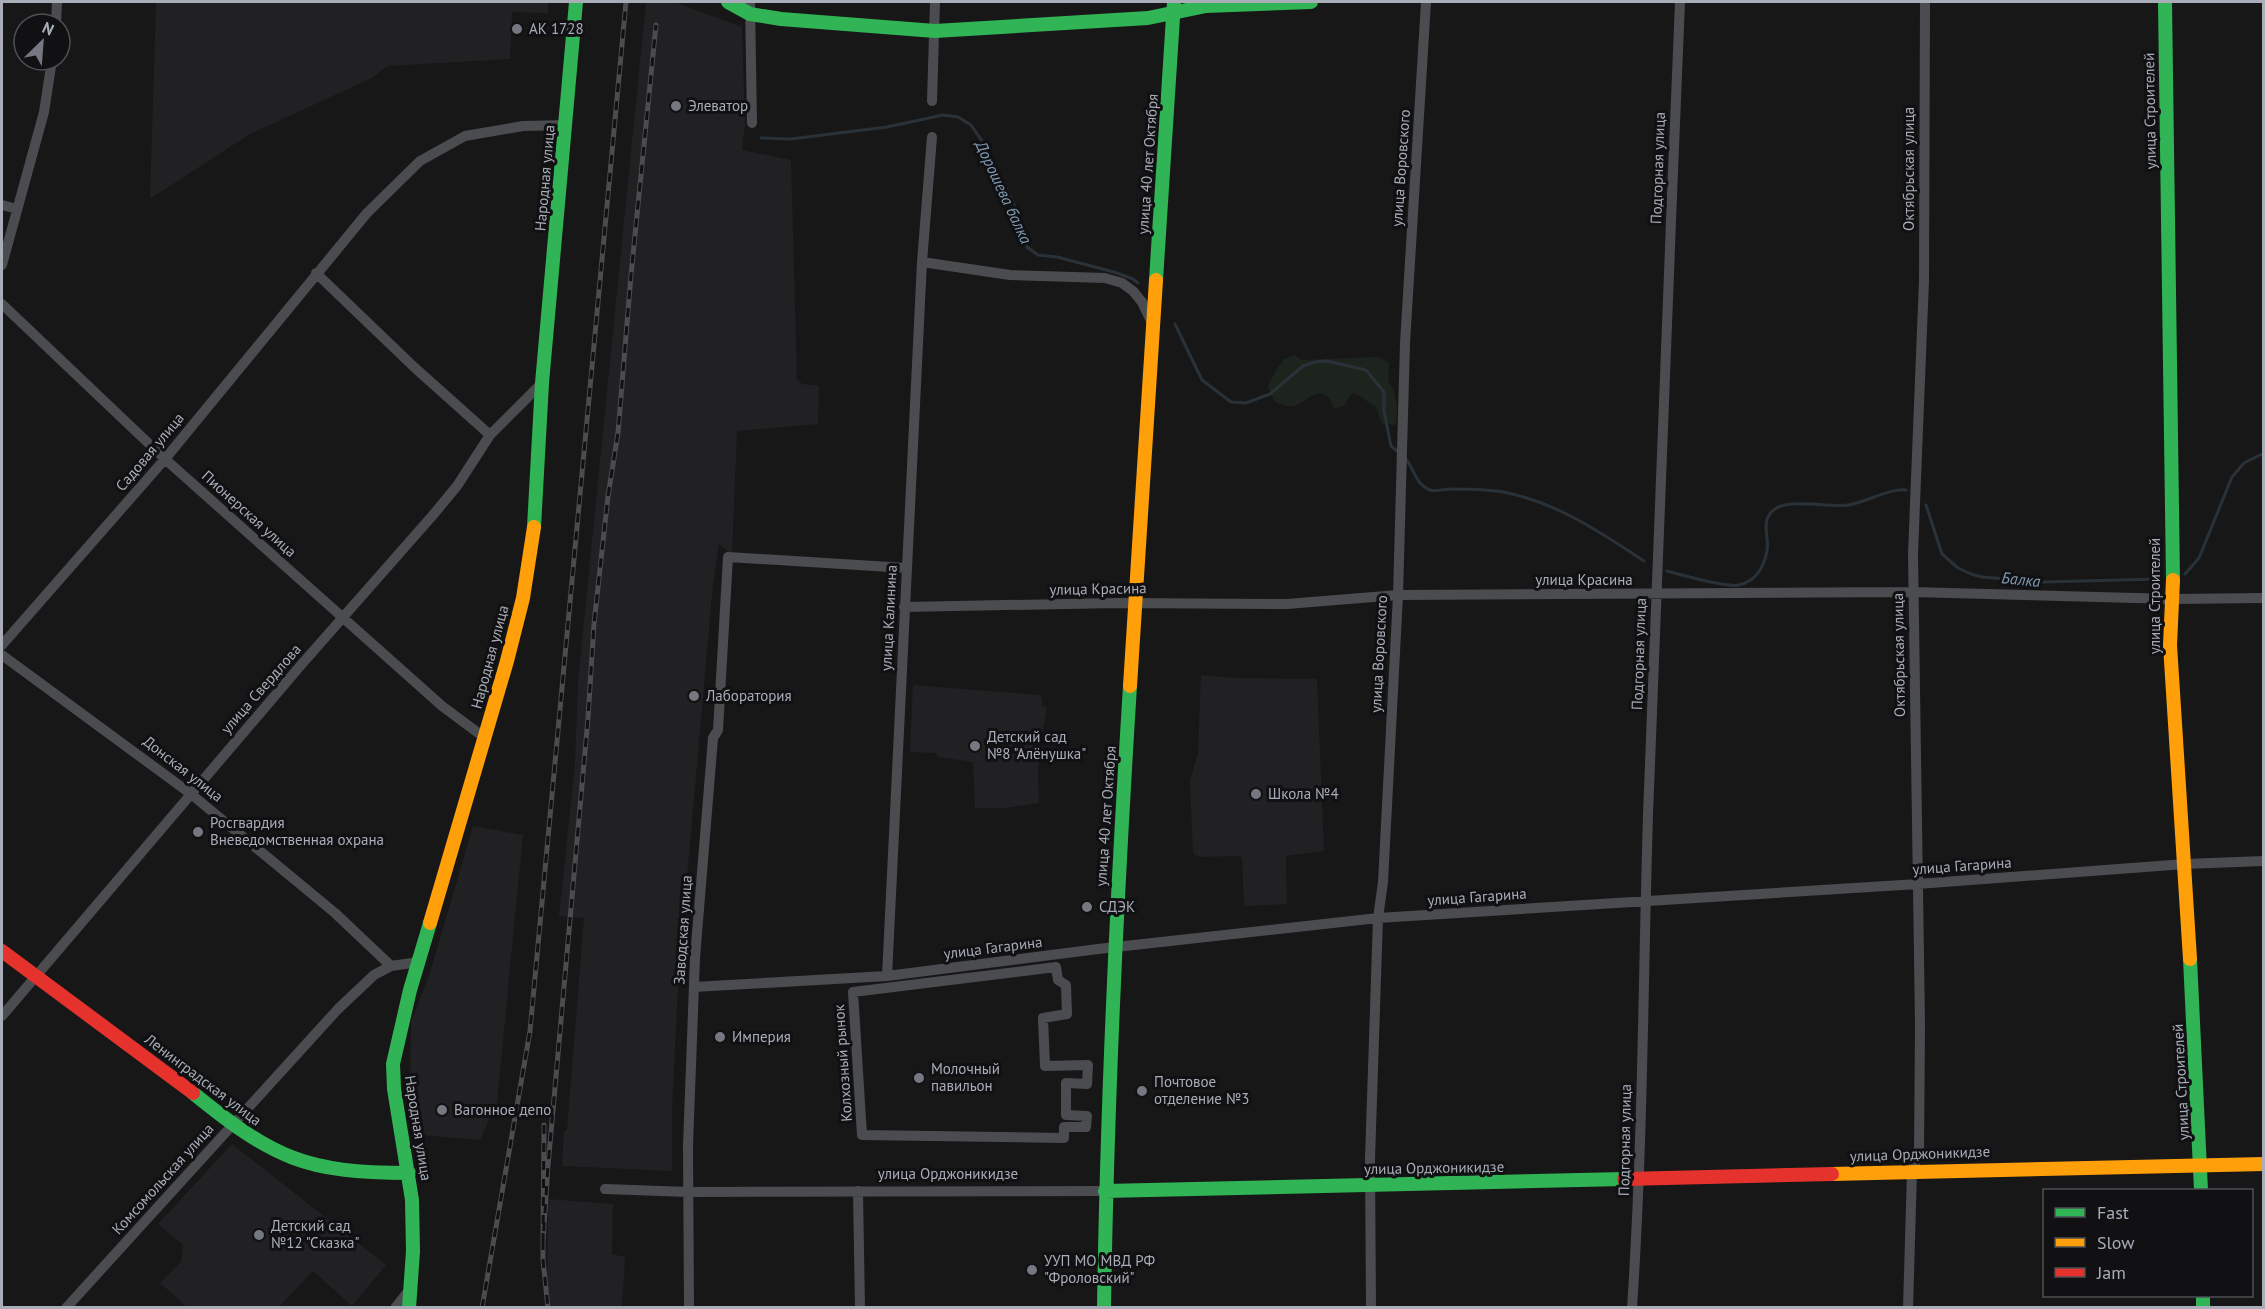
<svg xmlns="http://www.w3.org/2000/svg" width="2265" height="1309" font-family="'PT Sans',sans-serif">
	<style>
		.built { fill: #212123 }
		.green { fill: #1d241e }
		.lines { fill: none; stroke-linecap: round; stroke-linejoin: round }
		.stream { stroke: #2a3239; stroke-width: 3 }
		.street { stroke: #4b4c50; stroke-width: 10 }
		.fast { stroke: #30b455; stroke-width: 14 }
		.slow { stroke: #ff9f0a; stroke-width: 14 }
		.jam { stroke: #e5322d; stroke-width: 14 }
		.rail-casing { stroke: #4b4c4f; stroke-width: 5 }
		.rail { stroke: #111113; stroke-width: 3; stroke-dasharray: 9; stroke-linecap: butt }
		.poi-dot { fill: #757880; stroke: #111113; stroke-width: 2 }
		.labels { text-anchor: middle; stroke-width: 6; stroke-linejoin: round; paint-order: stroke }
		.poi-label { font-size: 15px; fill: #a8adb8; stroke: #111113; text-anchor: start }
		.street-label { font-size: 15px; fill: #a8adb8; stroke: #111113 }
		.water-label { font-size: 16px; font-style: italic; fill: #7f9bb3; stroke: #111113 }
	</style>
	<rect width="100%" height="100%" fill="#171717"/>
	<!-- built -->
	<path class="built" d="M156,2H548V13L512,12L510,59L387,66L372,78L250,134L150,199Z
		M646,2H674L742,27L745,124L742,150L791,160L797,379L802,384L819,386L818,424L737,431L732,555L719,544L713,584L679,967L672,1110V1171L562,1166L564,1131L567,1130L584,918L559,916L575,764L578,680Z
		M1201,675L1236,678L1317,679L1324,851L1286,856L1287,904L1244,906L1242,858L1240,856L1199,857L1193,853L1190,780L1198,753Z
		M913,685L1041,695L1043,707H1047L1041,740L1038,773L1039,803L1004,808H975L973,762L937,757L936,753L910,752Z
		M473,826L523,835L497,1102L480,1140L421,1135L410,1098L411,1021L429,976Z
		M232,1144L386,1265L352,1306L313,1271L279,1307H187L160,1283L181,1262L183,1245L158,1224Z
		M548,1199L613,1204L612,1254L625,1257L622,1307H551L547,1280Z"/>
	<!-- green -->
	<path class="green" d="M1294,355L1301,360L1379,357L1389,363L1388,381L1394,391L1397,407L1396,425L1382,424L1376,407C1368,403 1360,394 1352,393L1344,405L1335,409C1332,406 1331,400 1328,397C1316,386 1304,405 1293,406C1286,407 1280,404 1274,401L1268,387C1272,377 1278,367 1284,359Z"/>
	<g class="lines">
		<!-- stream -->
		<path class="stream" d="M761,138L791,139L887,127L943,115L958,117L971,125L982,141L1013,202L1027,247L1038,255L1057,257L1114,272L1133,279L1138,283
			M1175,324L1202,380L1231,402L1246,403L1270,394L1303,366L1315,362L1327,361L1366,370L1384,392V411L1391,446L1398,452
			M1405,458C1415,469 1414,483 1430,490C1436,492 1445,489 1452,489C1469,489 1486,489 1503,492C1556,502 1600,532 1644,561
			M1926,505L1942,554L1958,568L1971,574L1982,577L2045,582L2158,579
			M1667,571C1682,575 1726,588 1739,585C1756,581 1764,567 1767,551C1770,538 1759,520 1775,509C1791,498 1829,508 1848,505C1865,503 1892,487 1906,490
			M2185,574L2199,558L2232,477L2244,463L2264,453"/>
		<!-- street -->
		<path class="street" d="M750,2L752,123
			M56,24L57,2
			M932,101L935,2
			M2,205L17,209
			M922,262L1010,275L1105,278L1122,283L1133,291L1142,302L1153,325
			M2,265L44,112L52,60
			M316,273L414,367L490,435
			M2,304L165,459L442,706L485,738
			M904,607L1118,603L1287,604L1398,595L1913,592L2173,599L2264,598
			M2,645L165,459L367,213L420,161L465,136L523,126L567,125
			M2,655L191,794L335,913L391,966
			M1056,967L1058,980L1066,985L1067,1014L1043,1018L1045,1066L1088,1065L1087,1084L1066,1083V1115L1087,1116L1086,1127H1064V1138L862,1135L853,992Z
			M887,976L922,262L932,137
			M694,987L887,976L1098,949L1378,918L1918,884L2185,864L2264,861
			M2,1016L301,665L433,515L457,486L490,435L542,383
			M605,1189L688,1192L1105,1191
			M858,1191L860,1308
			M66,1308L338,1009L374,975L391,966L419,962
			M395,1308L410,1289
			M689,1308L688,1146L695,958L713,738L718,730L728,557L906,568
			M1371,1308L1370,1159L1378,918L1383,882L1398,595L1405,343L1426,2
			M1632,1308C1643,1144 1643,979 1648,815C1657,544 1669,273 1680,2
			M1908,1308L1912,1171L1919,1153L1920,1024L1913,554L1924,280L1925,2"/>
		<!-- fast -->
		<path class="fast" d="M728,2L750,14L781,19L935,31L1148,18L1206,6L1311,2
			M2165,2L2173,580
			M1156,280L1174,2
			M534,527L542,383L576,2
			M2190,959L2201,1190
			M193,1093C273,1158 305,1173 409,1173
			M1105,1191L1624,1179
			M2203,1296V1308
			M409,1308L413,1251L412,1200L394,1089L393,1064L410,990L430,923
			M1104,1308C1107,1100 1117,893 1130,686"/>
		<!-- slow -->
		<path class="slow" d="M2173,580L2170,645L2190,959
			M1130,686L1156,280
			M430,923L507,661L523,598L534,527
			M1832,1174L2264,1164"/>
		<!-- jam -->
		<path class="jam" d="M2,951L193,1093
			M1624,1179L1832,1174"/>
		<defs>
			<path id="rail" d="M544,1125L543,1241L548,1166L588,718L594,624L608,496L618,433L631,275L656,25
				M543,1241V1260L548,1308
				M482,1308L530,1031L626,2"/>
		</defs>
		<!-- rail casing -->
		<use href="#rail" class="rail-casing"/>
		<!-- rail -->
		<use href="#rail" class="rail"/>
	</g>
	<!-- markers -->
	<g class="poi-dot">
		<circle cx="517" cy="29" r="6"/>
		<circle cx="676" cy="106" r="6"/>
		<circle cx="694" cy="696" r="6"/>
		<circle cx="975" cy="746" r="6"/>
		<circle cx="1256" cy="794" r="6"/>
		<circle cx="198" cy="832" r="6"/>
		<circle cx="1087" cy="907" r="6"/>
		<circle cx="720" cy="1037" r="6"/>
		<circle cx="919" cy="1078" r="6"/>
		<circle cx="1142" cy="1091" r="6"/>
		<circle cx="442" cy="1110" r="6"/>
		<circle cx="259" cy="1235" r="6"/>
		<circle cx="1032" cy="1270" r="6"/>
	</g>
	<g class="labels">
		<!-- poi labels -->
		<g class="poi-label">
			<text x="529" y="34">АК 1728</text>
			<text x="688" y="111">Элеватор</text>
			<text x="706" y="701">Лаборатория</text>
			<text x="987" y="742">Детский сад<tspan x="987" dy="17">№8 "Алёнушка"</tspan></text>
			<text x="1268" y="799">Школа №4</text>
			<text x="210" y="828">Росгвардия<tspan x="210" dy="17">Вневедомственная охрана</tspan></text>
			<text x="1099" y="912">СДЭК</text>
			<text x="732" y="1042">Империя</text>
			<text x="931" y="1074">Молочный<tspan x="931" dy="17">павильон</tspan></text>
			<text x="1154" y="1087">Почтовое<tspan x="1154" dy="17">отделение №3</tspan></text>
			<text x="454" y="1115">Вагонное депо</text>
			<text x="271" y="1231">Детский сад<tspan x="271" dy="17">№12 "Сказка"</tspan></text>
			<text x="1044" y="1266">УУП МО МВД РФ<tspan x="1044" dy="17">"Фроловский"</tspan></text>
		</g>
		<!-- street labels -->
		<g class="street-label">
			<text transform="translate(2150 111) rotate(-91)" y="5">улица Строителей</text>
			<text transform="translate(1148 164) rotate(-86)" y="5">улица 40 лет Октября</text>
			<text transform="translate(1401 168) rotate(-86)" y="5">улица Воровского</text>
			<text transform="translate(1658 168) rotate(-88)" y="5">Подгорная улица</text>
			<text transform="translate(1909 169) rotate(-90)" y="5">Октябрьская улица</text>
			<text transform="translate(545 178) rotate(-85)" y="5">Народная улица</text>
			<text transform="translate(150 452) rotate(-50)" y="5">Садовая улица</text>
			<text transform="translate(249 514) rotate(42)" y="5">Пионерская улица</text>
			<text x="1584" y="585">улица Красина</text>
			<text transform="translate(1098 589) rotate(-1)" y="5">улица Красина</text>
			<text transform="translate(2155 596) rotate(-90)" y="5">улица Строителей</text>
			<text transform="translate(889 618) rotate(-87)" y="5">улица Калинина</text>
			<text transform="translate(1379 654) rotate(-87)" y="5">улица Воровского</text>
			<text transform="translate(1639 654) rotate(-88)" y="5">Подгорная улица</text>
			<text transform="translate(1899 655) rotate(-91)" y="5">Октябрьская улица</text>
			<text transform="translate(490 657) rotate(-75)" y="5">Народная улица</text>
			<text transform="translate(261 689) rotate(-49)" y="5">улица Свердлова</text>
			<text transform="translate(183 769) rotate(38)" y="5">Донская улица</text>
			<text transform="translate(1106 816) rotate(-86)" y="5">улица 40 лет Октября</text>
			<text transform="translate(1962 866) rotate(-4)" y="5">улица Гагарина</text>
			<text transform="translate(1477 897) rotate(-4)" y="5">улица Гагарина</text>
			<text transform="translate(683 930) rotate(-86)" y="5">Заводская улица</text>
			<text transform="translate(993 948) rotate(-7)" y="5">улица Гагарина</text>
			<text transform="translate(843 1063) rotate(-94)" y="5">Колхозный рынок</text>
			<text transform="translate(203 1080) rotate(37)" y="5">Ленинградская улица</text>
			<text transform="translate(2181 1082) rotate(-93)" y="5">улица Строителей</text>
			<text transform="translate(418 1128) rotate(81)" y="5">Народная улица</text>
			<text transform="translate(1625 1140) rotate(-89)" y="5">Подгорная улица</text>
			<text transform="translate(1920 1154) rotate(-2)" y="5">улица Орджоникидзе</text>
			<text transform="translate(1434 1168) rotate(-1)" y="5">улица Орджоникидзе</text>
			<text x="948" y="1179">улица Орджоникидзе</text>
			<text transform="translate(163 1179) rotate(-48)" y="5">Комсомольская улица</text>
		</g>
		<!-- water labels -->
		<g class="water-label">
			<text transform="translate(1004 192) rotate(65)" y="6">Дорошева балка</text>
			<text transform="translate(2021 579) rotate(6)" y="6">Балка</text>
		</g>
	</g>
	<!-- border -->
	<rect width="2265" height="1309" fill="none" stroke="#a8adb8" stroke-width="6"/>
	<!-- legend -->
	<rect x="2043" y="1189" width="210" height="108" fill="#111113" stroke="#4d4f55" stroke-width="1.5"/>
	<rect x="2055" y="1208" width="30" height="9" fill="#30b455" stroke="#4d4f55" stroke-width="1.5"/>
	<text x="2097" y="1219" font-size="18" fill="#a8adb8">Fast</text>
	<rect x="2055" y="1238" width="30" height="9" fill="#ff9f0a" stroke="#4d4f55" stroke-width="1.5"/>
	<text x="2097" y="1249" font-size="18" fill="#a8adb8">Slow</text>
	<rect x="2055" y="1268" width="30" height="9" fill="#e5322d" stroke="#4d4f55" stroke-width="1.5"/>
	<text x="2097" y="1279" font-size="18" fill="#a8adb8">Jam</text>
	<!-- north arrow -->
	<g transform="translate(42 42) rotate(25)"><circle r="28" fill="#111113" stroke="#4d4f55" stroke-width="1.5"/>
	<path d="M0-4.5L10 22L0 15L-10 22Z" fill="#757880"/>
	<text y="-9" font-size="16" font-weight="bold" text-anchor="middle" fill="#a8adb8">N</text>
	</g>
</svg>
